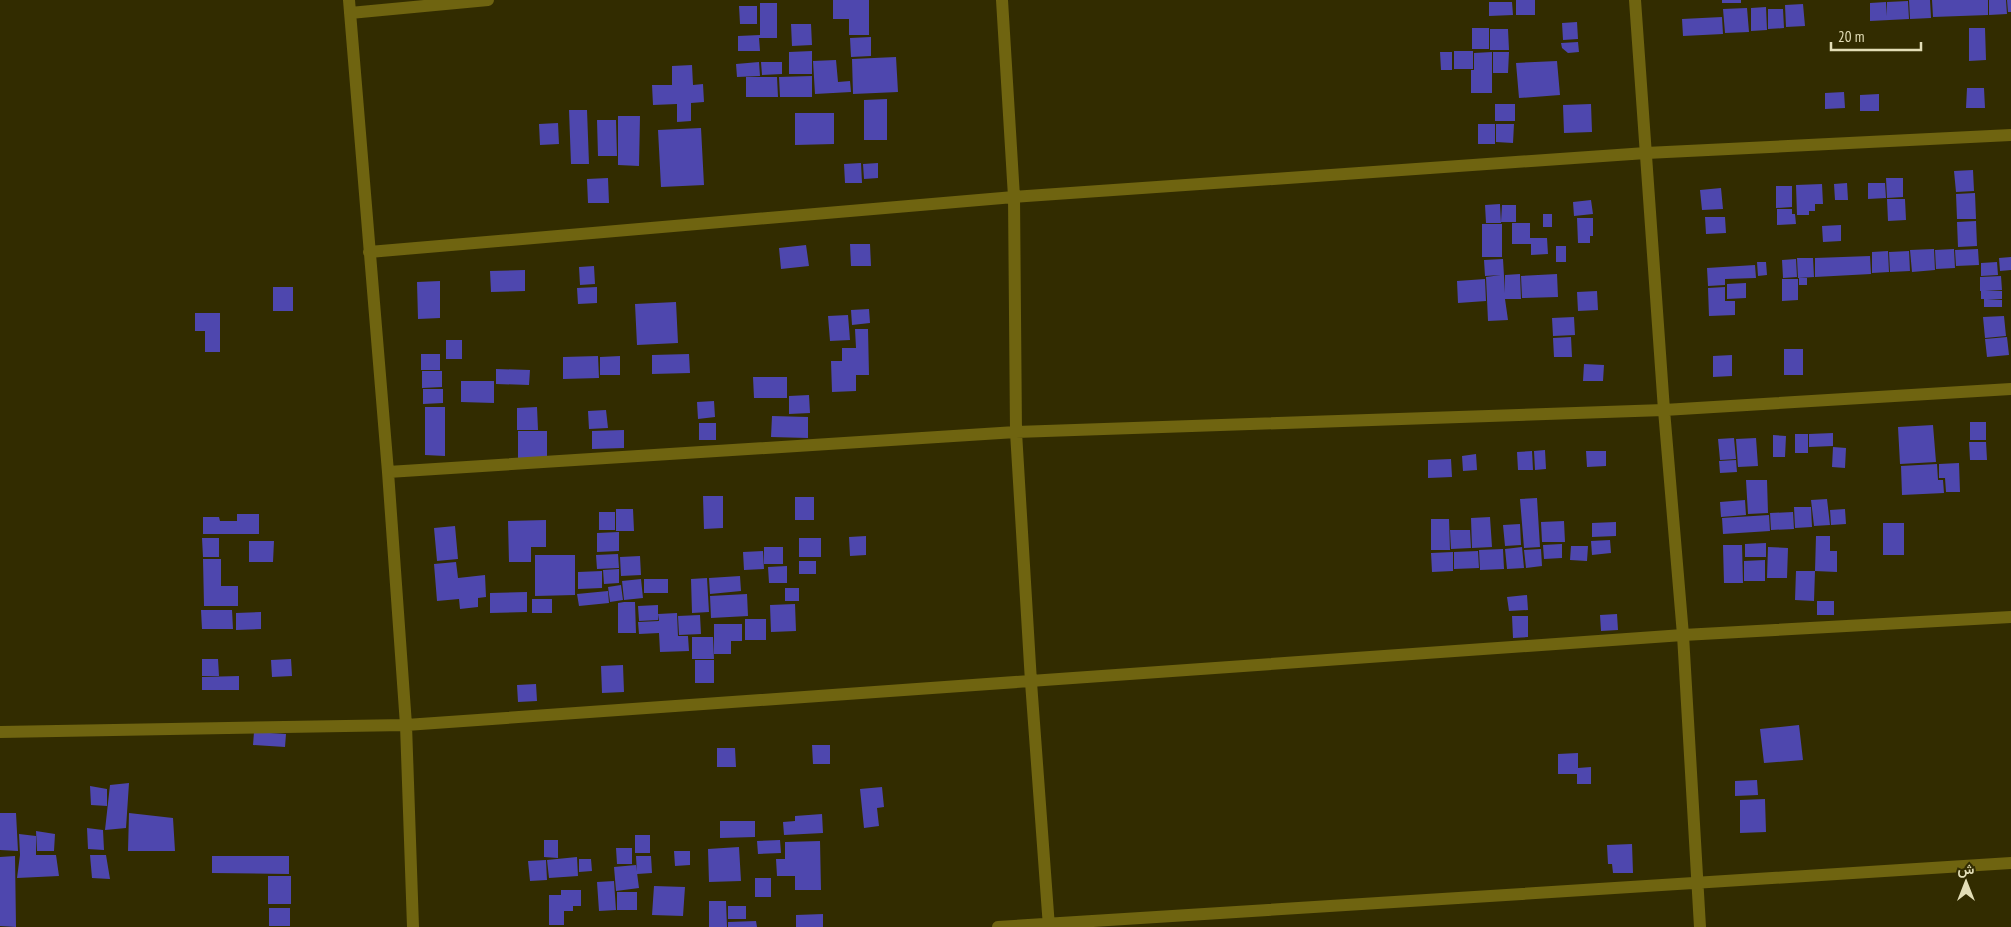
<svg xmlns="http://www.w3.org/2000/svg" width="2011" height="927" font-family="'PT Sans Narrow',Vazirmatn,sans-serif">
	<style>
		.building { fill: #4e47ae }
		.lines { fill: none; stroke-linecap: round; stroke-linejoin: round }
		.street { stroke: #6f6410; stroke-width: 12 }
	</style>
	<rect width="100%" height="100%" fill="#322c00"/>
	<!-- building -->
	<path class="building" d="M833,0H869V35H849V19H833Z
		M1516,0H1535V15H1516Z
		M1722,0H1741V3H1722Z
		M1909,0H1930L1931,18L1910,19Z
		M1932,0H1988V15L1933,17Z
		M1989,0H2006L2007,14L1989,15Z
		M2007,0H2011V12H2008Z
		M1908,1L1909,19L1870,21V3L1886,2L1887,16V2Z
		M1489,2H1512L1513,15L1489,16Z
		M760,3H777V38H759L760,51H738V36L760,35Z
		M1803,4L1805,26L1786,27L1785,5Z
		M739,6H757V24H740Z
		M1766,7L1767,30L1751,31V8Z
		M1747,8L1749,32L1725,33L1723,9Z
		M1768,9H1783L1784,28L1768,29Z
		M1722,17L1723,34L1683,36L1682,19Z
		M1577,22L1578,39L1563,40L1562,23Z
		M791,24H811L812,45L792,46Z
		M1472,28H1489V49H1472Z
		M1969,28H1985L1986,60L1969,61Z
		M1490,29H1508L1509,50H1490Z
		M871,37V56L851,57L850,38Z
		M1578,42L1579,52L1568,53L1562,48L1561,43Z
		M812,51V74H789V52Z
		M1454,51H1473V69H1454Z
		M1440,52H1452V70H1441Z
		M1492,52V93H1471V70H1474V53Z
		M1493,52H1509L1508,73H1493Z
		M896,57L898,92L853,94L852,59Z
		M836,60L838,82L850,81L851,92L815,94L813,61Z
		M1557,61L1560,95L1519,98L1516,63Z
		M759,62L760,76L737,77L736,64Z
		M761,62H782V74L762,75Z
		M692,65L693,85L703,84L704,102L691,103V121L677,122V104L653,105L652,85H672V66Z
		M812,76V97H780L779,77Z
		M746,77H777L778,97H746Z
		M1967,88H1984L1985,108H1966Z
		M1844,92L1845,108L1825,109V93Z
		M1879,94V111H1860V95Z
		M887,99V140H864V100Z
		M1495,104H1515V121H1495Z
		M1591,104L1592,132L1564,133L1563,105Z
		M569,110H587L589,164H571Z
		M795,113H834V144L795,145Z
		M618,116H640L639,166L618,165Z
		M597,120H616L617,156H598Z
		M558,123L559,144L540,145L539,124Z
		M1478,124H1495V144H1478Z
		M1496,124H1514L1513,143L1496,142Z
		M701,128L704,185L661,187L658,130Z
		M861,163L862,183H845L844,164Z
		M878,163V178L864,179L863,164Z
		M1973,170L1974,191L1956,192L1954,171Z
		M608,178L609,203H588L587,179Z
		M1886,178H1903V197L1887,198Z
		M1847,183L1848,200H1835L1834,184Z
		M1868,183H1885L1886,198L1868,199Z
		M1822,184L1823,204H1815V211H1809V215H1797L1796,185Z
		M1776,186H1792V207L1776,208Z
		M1721,188L1723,209L1702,210L1700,190Z
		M1975,193L1976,219H1957L1956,194Z
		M1887,199H1905L1906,220L1888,221Z
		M1591,200L1593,214L1574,216L1573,202Z
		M1500,204L1501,223H1486L1485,205Z
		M1502,205H1516V222H1501Z
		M1777,209H1792V214H1795L1796,224L1777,225Z
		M1543,214H1552V227H1543Z
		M1705,217H1725L1726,233L1706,234Z
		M1577,218H1593V236H1590V243H1578Z
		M1976,221L1977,246L1958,247L1957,222Z
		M1512,223H1530V238H1547L1548,254L1531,255V244H1512Z
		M1482,224H1502V257H1482Z
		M1841,225V241L1823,242L1822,226Z
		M850,244H870L871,266H851Z
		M806,245L809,266L781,269L779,248Z
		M1556,246H1566V262H1556Z
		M1934,249L1935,270L1912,272L1910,250Z
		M1954,249L1955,268L1936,269L1935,250Z
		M1978,249L1979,265L1956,266L1955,250Z
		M1888,251L1889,272L1872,273V252Z
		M1909,251L1910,271L1890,272L1889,252Z
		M1870,256L1871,274L1815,277V258Z
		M2011,257V270L2000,271L1999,258Z
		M1797,258H1813L1814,277L1798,278Z
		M1503,259L1505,293V275L1520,274L1521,299H1505L1508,320L1488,321L1486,277L1501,275L1485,276L1484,260Z
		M1796,259L1797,277L1783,278L1782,260Z
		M1757,262H1766L1767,275L1758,276Z
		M1997,262L1998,275L1981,276V263Z
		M1755,265L1756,278L1725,279V285L1708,286L1707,268Z
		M594,266L595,284L580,285L579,267Z
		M525,270V291L491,292L490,271Z
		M1557,274L1558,297L1522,298L1521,276Z
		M2001,276L2002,290L1985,291H2002V299L1987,300H2002V307H1984V299H1981V291H1980V277Z
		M1799,278H1807V285H1799Z
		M1485,279L1486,301L1458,303L1457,281Z
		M1782,279H1798V300L1782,301Z
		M440,281V318L418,319L417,282Z
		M1746,283V298L1727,299V284Z
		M273,287H293V311H273Z
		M597,287V303L578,304L577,288Z
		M1725,287V301H1735V315L1709,316L1708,288Z
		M1597,291L1598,310L1578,311L1577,292Z
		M676,302L678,343L637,345L635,304Z
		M869,309L870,323L852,325L851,310Z
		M195,313H220V352H205V331H195Z
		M848,315L850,340L830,341L828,316Z
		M2004,316L2006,336L1985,338L1983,317Z
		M1574,317L1575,335L1553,336L1552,318Z
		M855,329H868L869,375H856V391L832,392L831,361H842V348H856Z
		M1571,337L1572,357H1554L1553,338Z
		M2007,337L2009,355L1987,357L1985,339Z
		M446,340H462V359H446Z
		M1784,349H1803V375H1784Z
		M421,354H440V370H421Z
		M689,354L690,373L652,374V355Z
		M1732,355V376L1713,377V356Z
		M598,356L599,378L563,379V357Z
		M620,356V375H600V357Z
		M1584,364L1604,365L1603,381H1583Z
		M496,369L530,370L529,385L496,384Z
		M422,371H442V387L422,388Z
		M753,377H787V398H754Z
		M461,381H494V403L461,402Z
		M423,389H443V403L423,404Z
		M809,395L810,413L789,414V396Z
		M714,401L715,417L698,419L697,402Z
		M425,407H445V456L425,455Z
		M537,407L538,430H517V408Z
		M606,410L608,428L589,429L588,411Z
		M772,416L808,417V438L771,437Z
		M1970,422H1986V440H1970Z
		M699,423H716V440H699Z
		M1933,425L1936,462L1900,464L1898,427Z
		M624,430V448L592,449V431Z
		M518,431H547V458H518Z
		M1833,433V446L1809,447V434Z
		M1795,434H1808V453H1795Z
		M1773,435L1786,436L1785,457H1773Z
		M1734,438L1736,459L1720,460L1718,439Z
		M1756,438L1758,466L1738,467L1736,439Z
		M1969,442H1986L1987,460H1970Z
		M1833,447L1846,448L1845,468L1832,467Z
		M1545,450L1546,469L1535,470L1534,451Z
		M1532,451L1533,470H1518L1517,452Z
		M1586,451H1606V466L1587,467Z
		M1476,454L1477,470L1463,471L1462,456Z
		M1451,459L1452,477L1428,478V460Z
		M1736,460L1737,472L1720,473L1719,461Z
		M1959,463L1960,492H1946L1945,478H1939V464Z
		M1937,464L1938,480H1943L1944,493L1902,495L1901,466Z
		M1746,480H1767L1768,513L1748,514Z
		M703,496H723V528L704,529Z
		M795,497H814V520H795Z
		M1537,498L1540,547L1524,548L1520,499Z
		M1827,499L1830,525L1814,526L1811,500Z
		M1745,500L1746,515L1721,517L1720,502Z
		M1794,507H1811L1812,527L1795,528Z
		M616,509H633L634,531H616Z
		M1845,509L1846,524L1831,525L1830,510Z
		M599,512H615V530H599Z
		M1793,512L1794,529L1771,530L1770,513Z
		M237,514H259V534H203V517H219L220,521H237Z
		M1769,515L1770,531L1723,534L1722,518Z
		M1490,517L1492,547L1472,548L1471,518Z
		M1431,519H1449L1450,550H1431Z
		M546,520V547H531V562H509L508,521Z
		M1564,521L1565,542H1542L1541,522Z
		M1616,522V536L1592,537V523Z
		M1883,523H1904V555H1883Z
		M1520,524L1521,545L1505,546L1503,525Z
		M455,526L458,559L437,561L434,528Z
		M1450,530H1470L1471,548L1451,549Z
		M619,532V551L597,552V533Z
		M866,536V555L850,556L849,537Z
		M1816,536H1830V551H1837V572L1815,571Z
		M202,538H219V557H203Z
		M799,538H821V557H799Z
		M1610,540L1611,553L1592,555L1591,541Z
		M249,541H274L273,562H249Z
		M1766,543V557H1745V544Z
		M1562,544V558L1544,559L1543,545Z
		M1723,545H1742L1743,583H1724Z
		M1571,546H1588L1587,561L1570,560Z
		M764,547H783V564H764Z
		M1522,547L1524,568L1507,569L1505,549Z
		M1768,547L1788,548L1787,578H1767Z
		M1503,549L1504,569L1480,570L1479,550Z
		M1541,549L1542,566L1526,568L1524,550Z
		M763,551L764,569L744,570L743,552Z
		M1478,551L1479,568L1454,569V552Z
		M1453,552V571L1432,572L1431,553Z
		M618,554L619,568L597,569L596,555Z
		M535,555H575V595L535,596Z
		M640,556L641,575L621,576L620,557Z
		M203,559H221V586H238V606H204Z
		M1765,560V581H1744V561Z
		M799,561H816V574H799Z
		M456,562L458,578L485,575L486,597L478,598V607L460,609L459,599L437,601L434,564Z
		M787,566V583H769L768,567Z
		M619,569V583L604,584L603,570Z
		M602,571V588L578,589V572Z
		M1796,571H1815L1814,601L1795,600Z
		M740,576L741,591L710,594L709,578Z
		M707,578L709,612L692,613L691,579Z
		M641,579L643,598L624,600L622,581Z
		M644,579H668V593H644Z
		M621,585L623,600L610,602L608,587Z
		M785,588H799V601H785Z
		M608,591L609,603L579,606L577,594Z
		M527,592V612L490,613V593Z
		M747,594L748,616L711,618L710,596Z
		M1527,595L1528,610L1509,611L1507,597Z
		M532,599H552V613H532Z
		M1817,601H1834V615H1817Z
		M624,602H635L636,633H618V603Z
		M795,604L796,631L771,632L770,605Z
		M658,605V620L639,621L638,606Z
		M201,610H232L233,629H202Z
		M261,612V629L236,630V613Z
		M677,613L678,636H688L689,651L660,652L659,633L639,634L638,622L659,621L658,614Z
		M1617,614L1618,630L1601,631L1600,615Z
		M700,615L701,634L679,635L678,616Z
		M1512,616H1528V637L1513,638Z
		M745,619H766V640H745Z
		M714,624H742V641H731V654H714Z
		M692,637H713L714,659H692Z
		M202,659H218L219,676H202Z
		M291,659L292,676L272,677L271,660Z
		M695,660H714V683H695Z
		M623,665L624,692L602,693L601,666Z
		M239,676V690H202V677Z
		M536,684L537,701L518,702L517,685Z
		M1799,725L1803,760L1764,763L1760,729Z
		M254,732L286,734L285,747L253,745Z
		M812,745H830V764H813Z
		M717,748H735L736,767H717Z
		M1578,753V768L1591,767V784H1577V774H1558V754Z
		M1757,780L1758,795L1735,796V781Z
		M129,783L126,828L105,830L110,785Z
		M90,786L107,789V806L91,805Z
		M882,787L884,807L877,808L879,826L864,828L860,789Z
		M1765,799L1766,832L1740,833V800Z
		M0,813H16L18,851L0,850Z
		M129,813L173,818L175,851H128Z
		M822,814L823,833L784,835L783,822L795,821V816Z
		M720,821H755V837L720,838Z
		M87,828L103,830L104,850L88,849Z
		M36,831L55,834L54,851H37Z
		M19,834L36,836V855H56L59,876L17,878L20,855Z
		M635,835H650V853H635Z
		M544,840H558V858L544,857Z
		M780,840L781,853L758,854L757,841Z
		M820,841L821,890H795V876H777L776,859H785V842Z
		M1632,844L1633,873H1613L1612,864H1608L1607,845Z
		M739,847L741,881L709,882L708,849Z
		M616,848H632V864H617Z
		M674,851H690V865L675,866Z
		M90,855H106L110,879L92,878Z
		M15,856L16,927L0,926V857Z
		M212,856H289V874L212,873Z
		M636,856H651L652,873L637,874Z
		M577,857L578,876L549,878L547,860Z
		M579,859H591L592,871L579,872Z
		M546,860L547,880L530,881L528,861Z
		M636,865L639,888L616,891L614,867Z
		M268,876H291V904H268Z
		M755,878H771V897H755Z
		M614,881L616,910L599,911L597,882Z
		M654,886L685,887L683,916L652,915Z
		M561,890H581V906H573V911H564V925H549V895H561Z
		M617,892H637V910H617Z
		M709,901H726L727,927H709Z
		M728,906H746V919H728Z
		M269,908H290V926H269Z
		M823,914V927H796V915Z
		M756,921L757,927H728V922Z"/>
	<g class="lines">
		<!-- street -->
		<path class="street" d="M349,0L388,472L406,725L413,927
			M1002,0L1014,197L1016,432L1031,682L1049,927
			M1635,0L1664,410L1683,635L1700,927
			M350,13L488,0
			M369,252L1014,197L1646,153L2011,135
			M388,472L1016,432L1664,410L2011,389
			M0,732L406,725L1683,635L2011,617
			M998,927L2011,863"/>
	</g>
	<!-- north arrow -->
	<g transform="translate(1966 882)" stroke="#322c00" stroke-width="4" paint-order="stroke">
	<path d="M0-4L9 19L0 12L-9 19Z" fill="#e3deb7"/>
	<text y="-8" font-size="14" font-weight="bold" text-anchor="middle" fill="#e3deb7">ش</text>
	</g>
	<!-- scale -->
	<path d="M1831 42v8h90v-8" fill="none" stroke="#e3deb7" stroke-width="2.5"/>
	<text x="1838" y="42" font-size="15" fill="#e3deb7" stroke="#322c00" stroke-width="4" paint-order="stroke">20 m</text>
</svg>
